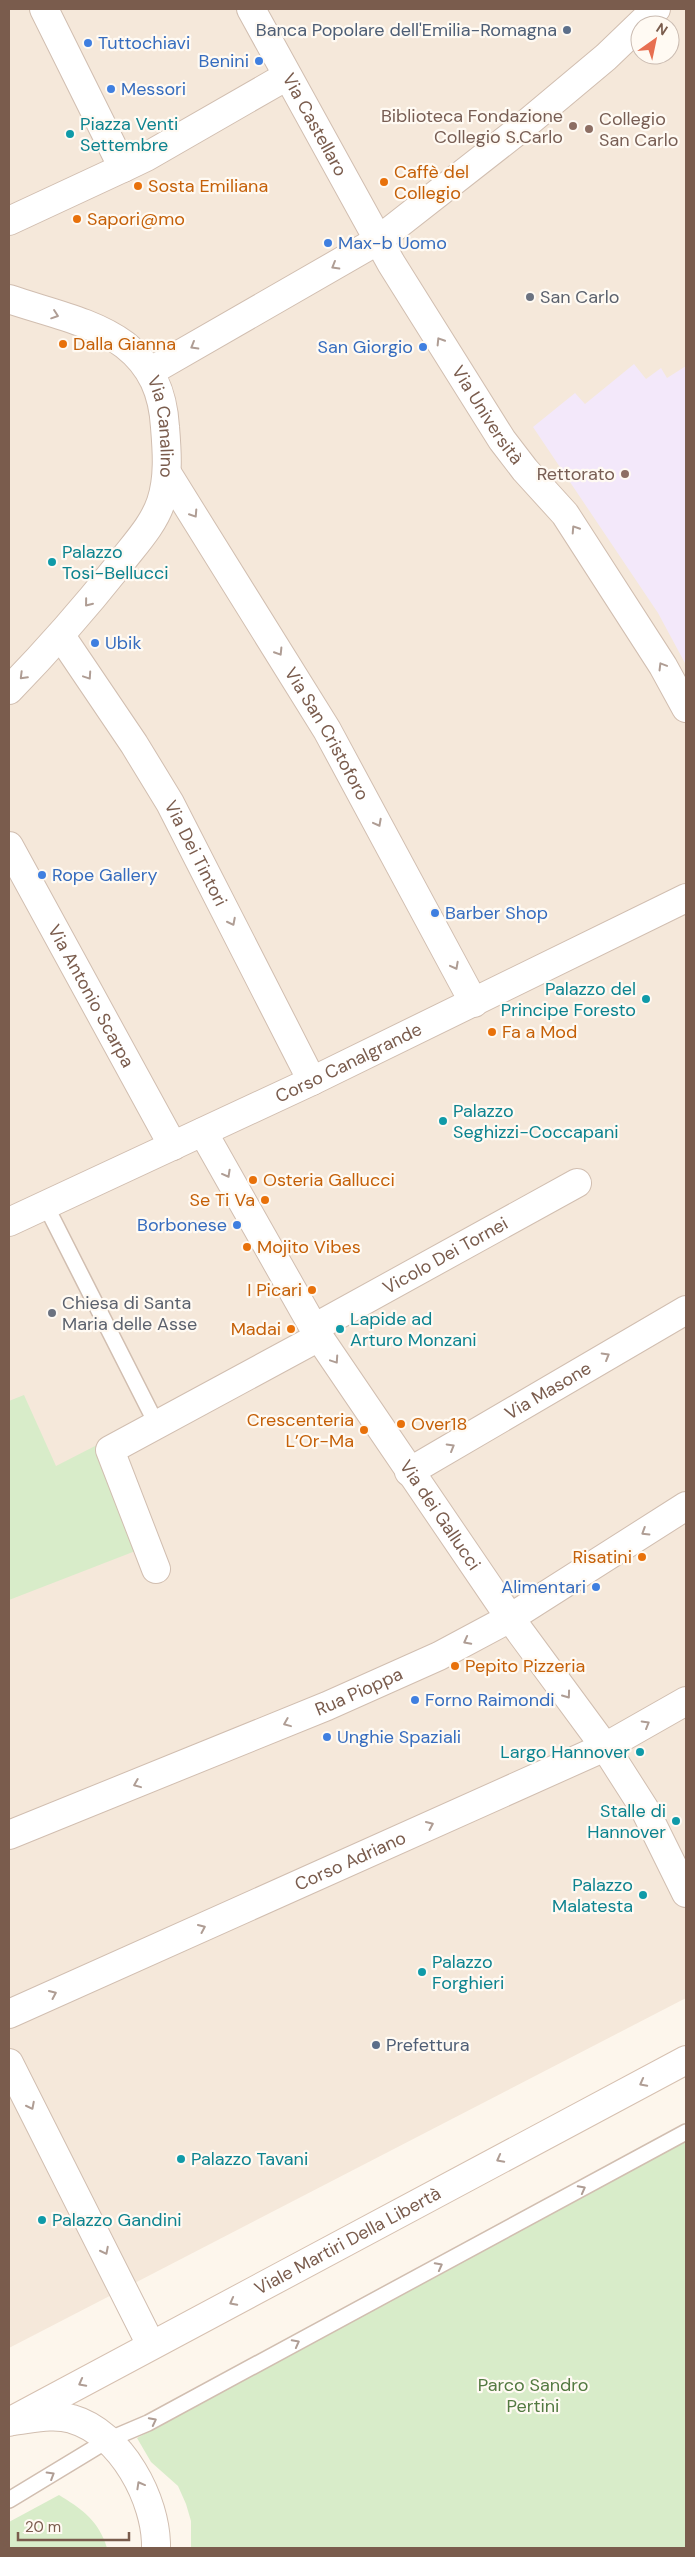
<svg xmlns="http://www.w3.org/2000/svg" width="695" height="2557" font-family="'DM Sans',sans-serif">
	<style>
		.residential { fill: #f5e8da; fill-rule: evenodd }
		.education { fill: #f3e8fa }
		.green { fill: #d8ecc9 }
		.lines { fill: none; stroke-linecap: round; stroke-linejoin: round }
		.lane-casing { stroke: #d1beb0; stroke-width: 18 }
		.street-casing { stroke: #d1beb0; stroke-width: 30 }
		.secondary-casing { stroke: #d6c0b0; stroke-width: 30 }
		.lane { stroke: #fff; stroke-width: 15 }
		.street { stroke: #fff; stroke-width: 28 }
		.secondary { stroke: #fff; stroke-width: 28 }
		.oneway { stroke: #af9d94 }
		.service-dot { fill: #5c6f8a; stroke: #fffaf3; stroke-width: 2 }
		.shop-dot { fill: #3f7fe0; stroke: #fffaf3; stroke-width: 2 }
		.education-dot { fill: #8d6e63; stroke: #fffaf3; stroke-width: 2 }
		.culture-dot { fill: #0f9aa8; stroke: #fffaf3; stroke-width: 2 }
		.food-dot { fill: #e8710a; stroke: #fffaf3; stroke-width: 2 }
		.worship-dot { fill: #6b7280; stroke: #fffaf3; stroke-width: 2 }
		.labels { text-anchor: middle; stroke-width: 4.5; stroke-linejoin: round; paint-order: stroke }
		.service-label { font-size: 18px; fill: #4e5e75; stroke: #fffaf3; text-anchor: end }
		.shop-label { font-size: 18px; fill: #366cbe; stroke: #fffaf3; text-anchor: start }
		.education-label { font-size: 18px; fill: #785e54; stroke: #fffaf3; text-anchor: end }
		.culture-label { font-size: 18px; fill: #0d838f; stroke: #fffaf3; text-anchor: start }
		.street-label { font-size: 18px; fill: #7a5c4d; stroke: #fffaf3 }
		.food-label { font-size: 18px; fill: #c56008; stroke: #fffaf3; text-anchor: start }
		.worship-label { font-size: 18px; fill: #5b616d; stroke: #fffaf3; text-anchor: start }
		.park-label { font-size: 18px; fill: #537a41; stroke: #fffaf3 }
	</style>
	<rect width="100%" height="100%" fill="#fdf6ec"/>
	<!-- residential -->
	<path class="residential" d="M9,9H686V1998L9,2348ZM640,25H670V55H640Z"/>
	<!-- education -->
	<path class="education" d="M634,364L646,379L661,368L667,378L686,366V665L658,613L533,427L575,393L585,404Z"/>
	<!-- green -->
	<path class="green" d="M24,1395L56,1466L99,1444L138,1550L9,1600V1401Z
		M686,2137V2548H191V2521L186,2504L178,2486L151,2462L137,2438Z
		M59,2495C82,2509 99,2521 107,2548H9V2522Z"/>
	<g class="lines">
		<defs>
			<path id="lane" d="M46,1206L157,1425
				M9,2500L108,2440L148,2423L686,2132"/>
			<g id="street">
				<path d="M44,9L123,168L146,157L287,76"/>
				<path id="s1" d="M251,9L391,263L502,440L525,470L565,514L663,666L686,708"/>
				<path d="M9,221L123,168"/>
				<path id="s2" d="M9,299C46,312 93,321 125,345C152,366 163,393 165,427C167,451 169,478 161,502C153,526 134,545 119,565C84,609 48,650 9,690"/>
				<path d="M151,371L377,241L520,129L606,57L656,9"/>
				<path id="s3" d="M167,473L327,730L474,1003"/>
				<path id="s4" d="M61,636L134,744L170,803L312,1081"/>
				<path id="s5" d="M9,846L173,1146"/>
				<path id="s6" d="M203,1132L319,1337L510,1618L605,1747L644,1808L686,1893"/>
				<path id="s7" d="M9,1222L312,1081L686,898"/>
				<path id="s8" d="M314,1328L577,1183"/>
				<path id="s9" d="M409,1472L686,1310"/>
				<path d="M156,1569L110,1450L319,1337"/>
				<path id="s10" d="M9,1835L327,1706L439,1656L510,1618L686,1506"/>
				<path id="s11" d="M9,2014L605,1747L686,1701"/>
				<path d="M9,2063L151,2345"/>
				<path d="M11,2421C31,2419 53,2413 72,2419C121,2433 157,2500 156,2548"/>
			</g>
			<g id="secondary">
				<path id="s12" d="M9,2422L686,2060"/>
			</g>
		</defs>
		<!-- lane casing -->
		<use href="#lane" class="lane-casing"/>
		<!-- street casing -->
		<use href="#street" class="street-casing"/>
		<!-- secondary casing -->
		<use href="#secondary" class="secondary-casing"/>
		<!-- lane -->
		<use href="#lane" class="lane"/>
		<!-- street -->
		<use href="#street" class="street"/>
		<!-- secondary -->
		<use href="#secondary" class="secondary"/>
	</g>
	<!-- one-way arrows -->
	<defs><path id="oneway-chevron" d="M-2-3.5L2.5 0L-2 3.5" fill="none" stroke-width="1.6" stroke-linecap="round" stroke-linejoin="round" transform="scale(1.25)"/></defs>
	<g class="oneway">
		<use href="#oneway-chevron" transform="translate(335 266) rotate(150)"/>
		<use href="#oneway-chevron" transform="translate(55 315) rotate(19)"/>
		<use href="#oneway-chevron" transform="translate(440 341) rotate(-122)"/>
		<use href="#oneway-chevron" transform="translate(194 346) rotate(150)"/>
		<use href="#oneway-chevron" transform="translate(194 514) rotate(57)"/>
		<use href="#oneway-chevron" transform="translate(575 529) rotate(-123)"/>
		<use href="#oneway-chevron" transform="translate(88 603) rotate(129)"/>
		<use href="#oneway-chevron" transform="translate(279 652) rotate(58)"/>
		<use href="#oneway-chevron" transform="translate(662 666) rotate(-121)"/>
		<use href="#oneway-chevron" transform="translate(23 676) rotate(135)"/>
		<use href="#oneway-chevron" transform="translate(88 676) rotate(56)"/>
		<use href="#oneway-chevron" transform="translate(378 823) rotate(62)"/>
		<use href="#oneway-chevron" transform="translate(232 922) rotate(63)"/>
		<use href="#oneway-chevron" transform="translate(455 966) rotate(62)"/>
		<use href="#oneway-chevron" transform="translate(227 1174) rotate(61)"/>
		<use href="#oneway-chevron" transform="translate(606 1356) rotate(-30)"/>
		<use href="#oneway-chevron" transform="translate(335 1360) rotate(56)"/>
		<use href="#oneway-chevron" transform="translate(451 1447) rotate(-30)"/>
		<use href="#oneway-chevron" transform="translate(645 1532) rotate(148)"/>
		<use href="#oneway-chevron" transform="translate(467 1641) rotate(152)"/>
		<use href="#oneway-chevron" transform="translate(567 1695) rotate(54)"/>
		<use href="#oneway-chevron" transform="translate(287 1723) rotate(158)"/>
		<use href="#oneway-chevron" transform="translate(646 1724) rotate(-30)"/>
		<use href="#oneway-chevron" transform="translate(137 1784) rotate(158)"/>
		<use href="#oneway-chevron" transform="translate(430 1825) rotate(-24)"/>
		<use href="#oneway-chevron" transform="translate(202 1928) rotate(-24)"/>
		<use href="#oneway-chevron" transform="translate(53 1994) rotate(-24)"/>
		<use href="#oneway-chevron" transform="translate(643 2083) rotate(152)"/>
		<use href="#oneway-chevron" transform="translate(31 2106) rotate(63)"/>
		<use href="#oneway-chevron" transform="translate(500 2159) rotate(152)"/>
		<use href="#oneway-chevron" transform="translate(582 2189) rotate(-28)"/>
		<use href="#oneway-chevron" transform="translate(105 2251) rotate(63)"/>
		<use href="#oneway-chevron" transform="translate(439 2266) rotate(-28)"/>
		<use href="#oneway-chevron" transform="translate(233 2302) rotate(152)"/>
		<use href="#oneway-chevron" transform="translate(296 2343) rotate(-28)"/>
		<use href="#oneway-chevron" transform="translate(82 2383) rotate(152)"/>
		<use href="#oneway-chevron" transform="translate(153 2421) rotate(-27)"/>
		<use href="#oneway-chevron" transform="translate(51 2475) rotate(-31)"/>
		<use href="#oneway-chevron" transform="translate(140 2485) rotate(-119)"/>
	</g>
	<!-- markers -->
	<g class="service-dot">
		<circle cx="567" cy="30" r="5"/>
		<circle cx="376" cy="2045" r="5"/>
	</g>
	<g class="shop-dot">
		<circle cx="88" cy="43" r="5"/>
		<circle cx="259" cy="61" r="5"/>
		<circle cx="111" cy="89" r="5"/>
		<circle cx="328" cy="243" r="5"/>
		<circle cx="423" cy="347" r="5"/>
		<circle cx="95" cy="643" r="5"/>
		<circle cx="42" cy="875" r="5"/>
		<circle cx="435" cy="913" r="5"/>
		<circle cx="237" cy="1225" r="5"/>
		<circle cx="596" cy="1587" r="5"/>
		<circle cx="415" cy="1700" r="5"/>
		<circle cx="327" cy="1737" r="5"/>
	</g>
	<g class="education-dot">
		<circle cx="573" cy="126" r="5"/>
		<circle cx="589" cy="129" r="5"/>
		<circle cx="625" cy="474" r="5"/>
	</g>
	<g class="culture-dot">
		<circle cx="70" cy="134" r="5"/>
		<circle cx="52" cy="562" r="5"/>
		<circle cx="646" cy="999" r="5"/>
		<circle cx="443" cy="1121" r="5"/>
		<circle cx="340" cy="1329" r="5"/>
		<circle cx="640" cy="1752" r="5"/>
		<circle cx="676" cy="1821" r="5"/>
		<circle cx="643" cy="1895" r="5"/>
		<circle cx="422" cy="1972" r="5"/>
		<circle cx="181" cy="2159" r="5"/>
		<circle cx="42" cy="2220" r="5"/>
	</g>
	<g class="food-dot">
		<circle cx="384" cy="182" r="5"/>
		<circle cx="138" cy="186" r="5"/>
		<circle cx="77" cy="219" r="5"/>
		<circle cx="63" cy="344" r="5"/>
		<circle cx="492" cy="1032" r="5"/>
		<circle cx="253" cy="1180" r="5"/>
		<circle cx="265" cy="1200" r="5"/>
		<circle cx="247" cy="1247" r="5"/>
		<circle cx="312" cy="1290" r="5"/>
		<circle cx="291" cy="1329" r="5"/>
		<circle cx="401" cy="1424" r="5"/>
		<circle cx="364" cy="1430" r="5"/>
		<circle cx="642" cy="1557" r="5"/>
		<circle cx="455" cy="1666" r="5"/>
	</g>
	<g class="worship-dot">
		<circle cx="530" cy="297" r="5"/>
		<circle cx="52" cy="1313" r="5"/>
	</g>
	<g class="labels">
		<!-- service labels -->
		<g class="service-label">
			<text x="557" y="36">Banca Popolare dell'Emilia-Romagna</text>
			<text x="386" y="2051" text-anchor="start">Prefettura</text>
		</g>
		<!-- shop labels -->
		<g class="shop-label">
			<text x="98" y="49">Tuttochiavi</text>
			<text x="249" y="67" text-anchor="end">Benini</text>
			<text x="121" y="95">Messori</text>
			<text x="338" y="249">Max-b Uomo</text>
			<text x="413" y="353" text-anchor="end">San Giorgio</text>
			<text x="105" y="649">Ubik</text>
			<text x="52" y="881">Rope Gallery</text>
			<text x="445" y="919">Barber Shop</text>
			<text x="227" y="1231" text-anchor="end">Borbonese</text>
			<text x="586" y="1593" text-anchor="end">Alimentari</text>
			<text x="425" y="1706">Forno Raimondi</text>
			<text x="337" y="1743">Unghie Spaziali</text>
		</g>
		<!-- education labels -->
		<g class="education-label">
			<text x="563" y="122">Biblioteca Fondazione<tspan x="563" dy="21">Collegio S.Carlo</tspan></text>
			<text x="599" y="125" text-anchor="start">Collegio<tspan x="599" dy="21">San Carlo</tspan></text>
			<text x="615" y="480">Rettorato</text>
		</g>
		<!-- culture labels -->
		<g class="culture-label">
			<text x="80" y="130">Piazza Venti<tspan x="80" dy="21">Settembre</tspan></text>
			<text x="62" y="558">Palazzo<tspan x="62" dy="21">Tosi-Bellucci</tspan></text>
			<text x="636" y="995" text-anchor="end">Palazzo del<tspan x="636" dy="21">Principe Foresto</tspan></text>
			<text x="453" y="1117">Palazzo<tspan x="453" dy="21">Seghizzi-Coccapani</tspan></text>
			<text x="350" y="1325">Lapide ad<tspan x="350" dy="21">Arturo Monzani</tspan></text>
			<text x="630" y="1758" text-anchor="end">Largo Hannover</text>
			<text x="666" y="1817" text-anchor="end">Stalle di<tspan x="666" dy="21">Hannover</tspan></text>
			<text x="633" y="1891" text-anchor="end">Palazzo<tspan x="633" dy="21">Malatesta</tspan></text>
			<text x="432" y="1968">Palazzo<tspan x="432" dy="21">Forghieri</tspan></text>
			<text x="191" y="2165">Palazzo Tavani</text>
			<text x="52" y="2226">Palazzo Gandini</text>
		</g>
		<!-- street labels -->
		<g class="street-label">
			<text dy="6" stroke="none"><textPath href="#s1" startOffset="132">Via Castellaro</textPath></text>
			<text dy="6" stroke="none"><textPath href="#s1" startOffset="470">Via Università</textPath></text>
			<text dy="6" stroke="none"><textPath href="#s2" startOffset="219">Via Canalino</textPath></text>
			<text dy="6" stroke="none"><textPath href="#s3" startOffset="306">Via San Cristoforo</textPath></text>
			<text dy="6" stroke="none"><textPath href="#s4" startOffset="256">Via Dei Tintori</textPath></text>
			<text dy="6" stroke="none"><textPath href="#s5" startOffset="171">Via Antonio Scarpa</textPath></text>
			<text dy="6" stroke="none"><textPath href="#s7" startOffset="375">Corso Canalgrande</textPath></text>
			<text dy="6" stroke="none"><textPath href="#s8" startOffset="150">Vicolo Dei Tornei</textPath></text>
			<text dy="6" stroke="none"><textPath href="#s9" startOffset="161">Via Masone</textPath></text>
			<text dy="6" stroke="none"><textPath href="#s6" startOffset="451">Via dei Gallucci</textPath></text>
			<text dy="6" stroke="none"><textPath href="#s10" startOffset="378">Rua Pioppa</textPath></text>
			<text dy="6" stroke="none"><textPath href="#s11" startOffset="374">Corso Adriano</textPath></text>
			<text dy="6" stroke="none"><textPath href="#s12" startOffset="384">Viale Martiri Della Libertà</textPath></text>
		</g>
		<!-- food labels -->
		<g class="food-label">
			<text x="394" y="178">Caffè del<tspan x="394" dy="21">Collegio</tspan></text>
			<text x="148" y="192">Sosta Emiliana</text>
			<text x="87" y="225">Sapori@mo</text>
			<text x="73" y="350">Dalla Gianna</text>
			<text x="502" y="1038">Fa a Mod</text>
			<text x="263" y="1186">Osteria Gallucci</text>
			<text x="255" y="1206" text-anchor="end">Se Ti Va</text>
			<text x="257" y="1253">Mojito Vibes</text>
			<text x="302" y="1296" text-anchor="end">I Picari</text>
			<text x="281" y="1335" text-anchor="end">Madai</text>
			<text x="354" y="1426" text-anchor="end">Crescenteria<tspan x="354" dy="21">L’Or-Ma</tspan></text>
			<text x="411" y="1430">Over18</text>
			<text x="632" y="1563" text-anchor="end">Risatini</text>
			<text x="465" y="1672">Pepito Pizzeria</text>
		</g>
		<!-- worship labels -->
		<g class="worship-label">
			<text x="540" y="303">San Carlo</text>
			<text x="62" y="1309">Chiesa di Santa<tspan x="62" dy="21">Maria delle Asse</tspan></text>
		</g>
		<!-- park labels -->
		<g class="park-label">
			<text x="533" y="2391">Parco Sandro<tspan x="533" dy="21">Pertini</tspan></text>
		</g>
	</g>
	<!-- border -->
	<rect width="695" height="2557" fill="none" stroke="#7a5c4d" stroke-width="20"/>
	<!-- north arrow -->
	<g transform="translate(655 40) rotate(33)"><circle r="24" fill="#fffaf3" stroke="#cabbb1"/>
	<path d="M0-4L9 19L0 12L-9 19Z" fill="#e76f51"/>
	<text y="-8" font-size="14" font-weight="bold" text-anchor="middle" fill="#7a5c4d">N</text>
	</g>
	<!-- scale -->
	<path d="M18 2532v8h111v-8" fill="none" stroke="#7a5c4d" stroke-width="2.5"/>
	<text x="25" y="2532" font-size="15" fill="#7a5c4d" stroke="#fffaf3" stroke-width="4" paint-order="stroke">20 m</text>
</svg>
